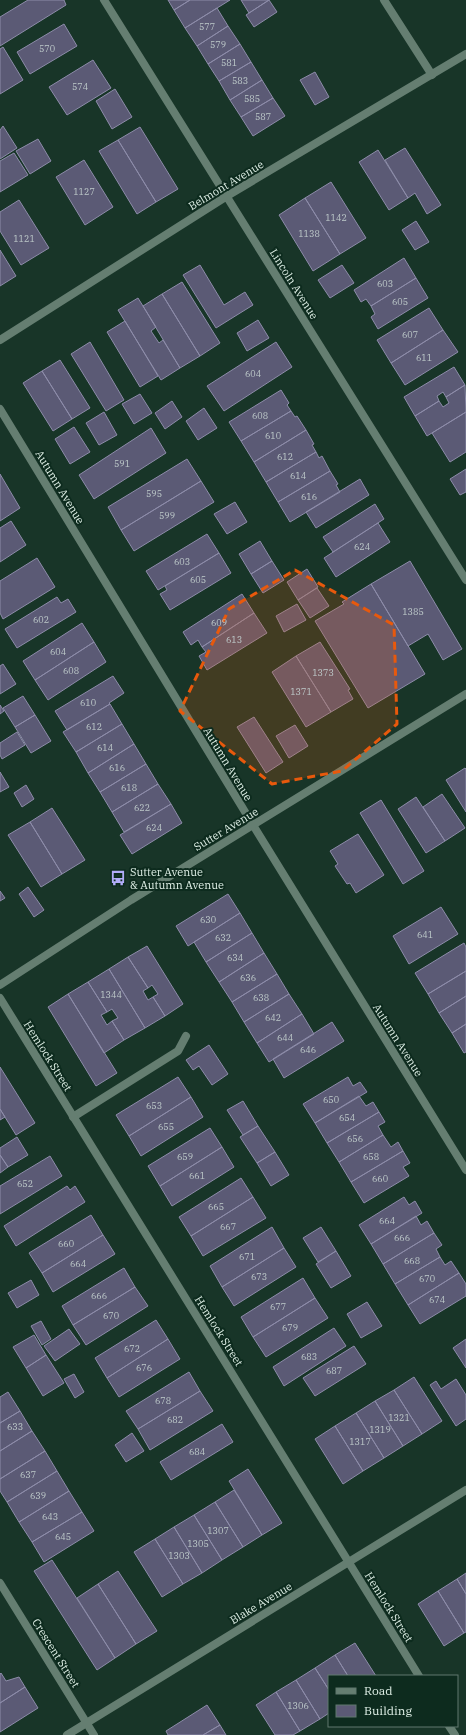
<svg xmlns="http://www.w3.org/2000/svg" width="466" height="1735" font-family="'IBM Plex Serif',serif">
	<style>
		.building { fill: #5b5a75; stroke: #8d8ca9 }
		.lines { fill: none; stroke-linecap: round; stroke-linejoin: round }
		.service { stroke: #657e71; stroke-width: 8 }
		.minor { stroke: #657e71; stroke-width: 8 }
		.tertiary { stroke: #657e71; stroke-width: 8 }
		.marked { fill: #e8590c; fill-opacity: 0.2; stroke: #e8590c; stroke-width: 3; stroke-dasharray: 8 5; stroke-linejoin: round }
		.labels { text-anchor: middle; stroke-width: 4; stroke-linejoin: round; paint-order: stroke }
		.number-label { font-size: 9px; fill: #becaca }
		.street-label { font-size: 11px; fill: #dfefe6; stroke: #0d2b1e }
		.poi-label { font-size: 11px; fill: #dfefe6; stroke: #0d2b1e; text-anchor: start }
	</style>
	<rect width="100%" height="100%" fill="#183528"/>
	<!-- building -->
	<path class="building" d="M28,0H64L66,5L0,46V17Z
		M168,0H190L174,10Z
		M190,0H230L185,28L174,10Z
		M241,0H269L249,13Z
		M269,0L277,12L254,27L246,15Z
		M217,8L228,26L197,46L185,28Z
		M64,24L77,46L30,74L17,52Z
		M228,26L240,44L208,64L197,46Z
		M240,44L251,62L219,81L208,64Z
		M3,47L23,80L0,94V49Z
		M93,60L111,88L67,115L49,87Z
		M251,62L262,80L230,100L219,81Z
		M315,72L329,97L315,105L300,80Z
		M262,80L273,98L241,117L230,100Z
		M115,89L132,117L112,129L96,101Z
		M273,98L285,116L253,136L241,117Z
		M3,126L17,148L0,159V130Z
		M140,127L178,189L156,202L118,140Z
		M38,139L51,161L30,174L16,151Z
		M118,140L156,202L137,214L99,151Z
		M405,148L441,205L427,214L415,193L408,198L385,160Z
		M378,150L408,198L389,210L359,162Z
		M14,153L28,175L0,192V161Z
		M84,160L113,207L85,225L56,177Z
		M331,182L366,238L340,254L305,198Z
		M305,198L340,254L313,271L279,215Z
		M19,200L49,248L21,265L0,231V212Z
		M416,221L429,242L415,250L402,230Z
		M0,250L16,276L0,286Z
		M404,258L416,278L371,306L366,299L361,302L354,290Z
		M200,265L224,305L245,292L253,305L216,328L183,275Z
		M342,265L354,283L330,298L318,280Z
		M416,278L428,298L378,329L371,317L375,314L371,306Z
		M182,282L220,343L200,356L162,294Z
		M162,294L200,356L180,368L143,306Z
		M138,298L156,327L151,331L159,343L163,340L180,368L161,380L118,310Z
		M429,308L443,330L391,363L377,340Z
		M258,320L269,338L247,351L237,333Z
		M125,321L158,376L140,387L107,332Z
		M443,330L458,352L405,385L391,363Z
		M90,342L124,400L106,411L71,354Z
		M276,342L292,367L224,411L207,386Z
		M60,360L90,408L72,419L42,371Z
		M454,367L465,385L446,397L443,392L437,396L439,401L415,416L404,397Z
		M42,371L72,419L53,431L23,383Z
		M465,385L466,412L427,436L415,416L439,401L443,407L449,403L446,397Z
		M281,390L289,403L287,405L291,411L241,441L229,422Z
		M140,394L152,413L134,424L122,404Z
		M172,401L182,417L165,429L155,413Z
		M204,408L217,428L198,440L186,421Z
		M291,411L295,417L297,416L306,430L254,462L241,441Z
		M104,412L117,435L99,445L86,423Z
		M466,412V452L450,462L432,433Z
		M74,427L90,452L70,464L55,439Z
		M151,428L166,453L94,499L79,475Z
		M306,430L314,444L312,445L316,452L266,482L254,462Z
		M316,452L319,458L322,456L330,471L278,502L266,482Z
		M187,459L201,481L121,530L108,507Z
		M466,469V492L460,495L450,479Z
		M330,471L338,484L336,485L340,492L290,522L278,502Z
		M0,474L20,508L0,521Z
		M360,479L369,495L316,528L306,512Z
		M201,481L214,502L134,551L121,530Z
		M235,502L247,522L227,534L214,514Z
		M375,504L384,519L333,552L323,537Z
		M11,521L26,545L0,562V528Z
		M378,523L390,542L336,577L324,558Z
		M207,534L219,553L158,590L146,571Z
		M260,541L272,561L251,574L239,554Z
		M219,553L231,573L170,610L160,594L167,590L165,586Z
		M37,558L55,587L3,619L0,613V581Z
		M272,561L284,580L263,593L251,574Z
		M410,561L462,649L443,660L428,634L408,646L371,584Z
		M307,569L318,587L298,600L287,582Z
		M371,584L425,674L368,708L315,621L344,604L342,602Z
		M317,588L329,606L310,618L298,600Z
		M242,594L254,613L202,647L198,640L191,645L183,632Z
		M57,597L61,603L68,599L76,612L17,648L5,629Z
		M297,604L306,620L284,632L276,616Z
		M254,613L267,633L207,670L199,656L206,652L202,647Z
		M82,623L94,642L35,680L23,661Z
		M94,642L106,662L48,700L35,680Z
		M320,642L350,689L348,690L353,699L331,712L296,656Z
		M296,656L331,712L306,727L272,672Z
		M3,664L16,684L0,694V666Z
		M113,676L124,693L109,703L110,704L67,730L55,711Z
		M23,696L35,715L15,727L3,708Z
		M110,704L122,724L76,752L63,732Z
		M0,705L4,711L0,714Z
		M35,715L51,741L31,753L15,727Z
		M254,717L283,762L266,773L237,727Z
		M122,724L134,744L88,773L76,752Z
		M295,725L308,746L289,758L276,736Z
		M17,732L25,745L2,759L0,755V743Z
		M134,744L146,764L100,792L88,773Z
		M146,764L158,784L112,812L100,792Z
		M465,768L466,769V812L446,780Z
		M0,772L9,787L0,792Z
		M158,784L171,804L124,832L112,812Z
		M26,785L34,799L22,807L14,793Z
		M442,794L465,828L445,841L423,807Z
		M416,797L445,841L426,853L398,809Z
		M381,800L424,871L403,884L360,813Z
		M171,804L182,823L132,854L120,835Z
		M52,808L85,860L62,874L30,822Z
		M30,822L62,874L41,887L8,835Z
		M358,834L384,875L356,893L350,883L347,884L335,866L338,864L330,851Z
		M28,887L44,910L34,917L19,894Z
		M0,891L5,898L0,901Z
		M228,894L240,913L188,946L176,926Z
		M441,907L458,934L409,964L393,936Z
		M240,913L252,933L206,962L194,942Z
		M252,933L264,953L219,982L206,962Z
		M464,943L466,947V971L428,994L415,973Z
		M147,946L183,1004L165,1016L153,997L158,994L152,985L148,988L128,957Z
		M264,953L277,974L232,1002L219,982Z
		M128,957L148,988L143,991L148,1000L153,997L165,1016L145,1028L109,969Z
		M109,969L145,1028L124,1040L112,1021L118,1018L112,1009L107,1012L88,982Z
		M466,971V996L439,1013L428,994Z
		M277,974L289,994L244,1022L232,1002Z
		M88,982L107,1012L101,1015L107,1025L112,1021L124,1040L104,1053L68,994Z
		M68,994L117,1073L96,1086L48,1007Z
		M289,994L302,1014L257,1043L244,1022Z
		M466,996V1024L452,1033L439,1013Z
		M302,1014L314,1034L269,1062L257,1043Z
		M332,1022L344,1041L284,1078L273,1059Z
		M466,1024V1052L464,1053L452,1033Z
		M209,1045L228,1074L212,1085L199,1066L193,1070L186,1060Z
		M0,1067L35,1123L16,1135L0,1109Z
		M178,1077L191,1097L129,1136L116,1115Z
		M348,1077L353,1086L360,1082L367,1092L315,1123L303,1104Z
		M359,1096L366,1106L373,1102L379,1112L327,1143L315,1123Z
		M191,1097L203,1117L141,1156L129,1136Z
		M243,1101L258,1126L243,1135L227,1110Z
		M0,1109L5,1117L0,1120Z
		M379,1112L385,1122L378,1126L383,1135L339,1162L327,1143Z
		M258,1126L275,1152L257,1163L240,1137Z
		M210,1128L222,1147L160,1186L148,1166Z
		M383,1135L391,1147L398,1142L403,1151L351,1182L339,1162Z
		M17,1137L28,1155L8,1167L0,1155V1148Z
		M222,1147L234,1167L172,1206L160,1186Z
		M403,1151L410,1163L403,1167L409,1176L364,1203L351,1182Z
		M275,1152L289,1175L271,1186L257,1163Z
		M0,1155L8,1167L0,1173Z
		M50,1156L62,1176L0,1214V1186Z
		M241,1178L253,1197L191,1236L179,1217Z
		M67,1186L70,1190L75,1186L85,1202L16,1246L4,1226Z
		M253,1197L266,1218L203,1256L191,1236Z
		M404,1197L409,1205L415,1201L422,1213L371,1244L359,1225Z
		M91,1215L103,1235L42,1273L29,1253Z
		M416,1216L421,1225L427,1221L434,1233L383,1264L371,1244Z
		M272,1227L284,1248L222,1287L210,1266Z
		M321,1227L336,1251L318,1262L303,1238Z
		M434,1233L442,1245L436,1249L440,1257L395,1284L383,1264Z
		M103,1235L115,1254L53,1292L42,1273Z
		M284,1248L296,1267L234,1306L222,1287Z
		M336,1251L351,1276L331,1288L316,1264Z
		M440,1257L445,1265L451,1261L459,1273L408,1305L395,1284Z
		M124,1268L135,1287L73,1325L62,1306Z
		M459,1273L466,1284V1296L420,1324L408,1305Z
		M303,1278L315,1298L253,1337L241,1317Z
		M31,1280L39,1295L17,1308L8,1293Z
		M135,1287L148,1306L86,1345L73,1325Z
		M315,1298L328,1318L266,1357L253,1337Z
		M367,1302L382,1326L361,1338L347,1314Z
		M156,1320L168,1339L107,1378L95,1358Z
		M41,1321L51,1339L42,1345L31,1326Z
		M334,1328L346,1346L284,1386L273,1367Z
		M69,1329L80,1344L55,1361L44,1346Z
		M34,1335L46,1355L26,1368L13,1347Z
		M168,1339L180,1359L119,1397L107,1378Z
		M466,1339V1368L453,1348Z
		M354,1346L366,1364L315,1396L303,1378Z
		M46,1355L64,1383L43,1396L26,1368Z
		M189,1372L200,1391L138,1429L126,1411Z
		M74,1374L84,1392L75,1398L64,1379Z
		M414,1377L442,1421L422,1434L394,1390Z
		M456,1379L466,1395V1419L456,1426L430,1385L436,1381L441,1389Z
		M394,1390L422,1434L403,1446L375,1401Z
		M200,1391L213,1411L150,1450L138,1429Z
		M8,1392L20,1411L0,1423V1397Z
		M375,1401L403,1446L384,1458L356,1413Z
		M20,1411L32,1431L0,1451V1423Z
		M356,1413L384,1458L363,1471L335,1426Z
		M222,1424L233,1442L171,1480L160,1462Z
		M335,1426L363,1471L343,1484L315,1439Z
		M32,1431L45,1451L0,1479V1451Z
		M132,1433L144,1451L126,1462L115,1445Z
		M45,1451L57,1471L7,1502L0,1491V1479Z
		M248,1469L282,1523L262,1535L229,1481Z
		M57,1471L69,1491L19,1522L7,1502Z
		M234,1490L262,1535L243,1547L215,1502Z
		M69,1491L82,1512L32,1542L19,1522Z
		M215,1502L243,1547L222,1560L194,1515Z
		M82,1512L94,1531L44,1562L32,1542Z
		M194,1515L222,1560L202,1573L174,1527Z
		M174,1527L202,1573L183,1584L155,1539Z
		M155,1539L183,1584L162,1597L134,1552Z
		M52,1560L115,1658L97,1670L34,1571Z
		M118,1571L157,1631L136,1644L98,1584Z
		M466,1573V1594L457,1579Z
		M457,1579L466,1594V1632L464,1633L438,1591Z
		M98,1584L136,1644L115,1658L77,1598Z
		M438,1591L464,1633L444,1646L418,1604Z
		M355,1643L376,1676H348L335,1655Z
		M335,1655L348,1676H329V1690L315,1668Z
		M315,1668L329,1690V1713L320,1719L296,1680Z
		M1,1673L6,1681L19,1677L25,1687L0,1703V1674Z
		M296,1680L320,1719L300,1731L276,1692Z
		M25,1687L38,1708L0,1732V1703Z
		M276,1692L300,1731L293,1735H275L256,1705Z
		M207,1705L220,1725L203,1735H168L166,1731Z
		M220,1725L226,1735H203Z"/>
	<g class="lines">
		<!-- service -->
		<path class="service" d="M384,0L432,75
			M73,1117L178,1051L186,1036"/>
		<!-- minor -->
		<path class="minor" d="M104,0L466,580
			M0,340L227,196L466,54
			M0,409L253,825L466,1170
			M0,998L419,1676
			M0,1583L94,1735
			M449,1726L455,1735
			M67,1735L466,1490"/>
		<!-- tertiary -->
		<path class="tertiary" d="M0,985L131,900L466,694"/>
	</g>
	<!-- marked area -->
	<path class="marked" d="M295,570L394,625L397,724L342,771L272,784L180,711L229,609Z"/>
	<!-- icons -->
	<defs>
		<symbol id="bus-bare" viewBox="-9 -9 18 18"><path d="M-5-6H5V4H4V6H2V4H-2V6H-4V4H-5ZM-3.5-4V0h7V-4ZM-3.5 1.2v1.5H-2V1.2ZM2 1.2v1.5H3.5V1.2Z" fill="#b2adf9" stroke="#0d2b1e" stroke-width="2.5" paint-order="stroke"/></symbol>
	</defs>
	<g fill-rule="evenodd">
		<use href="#bus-bare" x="107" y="867" width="22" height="22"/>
	</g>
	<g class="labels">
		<!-- number labels -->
		<g class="number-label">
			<text x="207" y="30">577</text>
			<text x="218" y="48">579</text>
			<text x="47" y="52">570</text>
			<text x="229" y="66">581</text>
			<text x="240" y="84">583</text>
			<text x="80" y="90">574</text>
			<text x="252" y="102">585</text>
			<text x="263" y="120">587</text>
			<text x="84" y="195">1127</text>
			<text x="336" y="221">1142</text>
			<text x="309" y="237">1138</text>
			<text x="24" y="242">1121</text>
			<text x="385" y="287">603</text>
			<text x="400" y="305">605</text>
			<text x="410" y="338">607</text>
			<text x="424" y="361">611</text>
			<text x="253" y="377">604</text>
			<text x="260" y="419">608</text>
			<text x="273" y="439">610</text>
			<text x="285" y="460">612</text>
			<text x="122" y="467">591</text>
			<text x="298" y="479">614</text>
			<text x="154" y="497">595</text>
			<text x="309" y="500">616</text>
			<text x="167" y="519">599</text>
			<text x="362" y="550">624</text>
			<text x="182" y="565">603</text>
			<text x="198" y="583">605</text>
			<text x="413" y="615">1385</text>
			<text x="41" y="623">602</text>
			<text x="219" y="626">609</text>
			<text x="234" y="643">613</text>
			<text x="58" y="655">604</text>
			<text x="71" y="674">608</text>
			<text x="323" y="676">1373</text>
			<text x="301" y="695">1371</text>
			<text x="88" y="706">610</text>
			<text x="94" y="730">612</text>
			<text x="105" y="751">614</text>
			<text x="117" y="771">616</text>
			<text x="129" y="791">618</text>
			<text x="142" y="811">622</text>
			<text x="154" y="831">624</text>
			<text x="208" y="923">630</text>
			<text x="425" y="938">641</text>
			<text x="223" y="941">632</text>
			<text x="235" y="961">634</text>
			<text x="248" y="981">636</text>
			<text x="111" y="998">1344</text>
			<text x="261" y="1001">638</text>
			<text x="273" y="1021">642</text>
			<text x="285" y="1041">644</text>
			<text x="308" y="1053">646</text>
			<text x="331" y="1103">650</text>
			<text x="154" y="1109">653</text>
			<text x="347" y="1121">654</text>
			<text x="166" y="1130">655</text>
			<text x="355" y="1142">656</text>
			<text x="185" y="1160">659</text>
			<text x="371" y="1160">658</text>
			<text x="197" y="1179">661</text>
			<text x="380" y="1182">660</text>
			<text x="25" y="1187">652</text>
			<text x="216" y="1210">665</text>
			<text x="387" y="1224">664</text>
			<text x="228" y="1230">667</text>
			<text x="402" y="1241">666</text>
			<text x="66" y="1247">660</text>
			<text x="247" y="1260">671</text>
			<text x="412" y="1264">668</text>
			<text x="78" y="1267">664</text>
			<text x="259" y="1280">673</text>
			<text x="427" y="1282">670</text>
			<text x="99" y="1299">666</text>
			<text x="437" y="1303">674</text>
			<text x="278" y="1310">677</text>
			<text x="111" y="1319">670</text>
			<text x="290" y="1331">679</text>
			<text x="132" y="1352">672</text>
			<text x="309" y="1360">683</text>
			<text x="144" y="1371">676</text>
			<text x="334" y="1374">687</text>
			<text x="163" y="1404">678</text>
			<text x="399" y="1421">1321</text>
			<text x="175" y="1423">682</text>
			<text x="15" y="1430">633</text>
			<text x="380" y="1433">1319</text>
			<text x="360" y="1445">1317</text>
			<text x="197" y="1455">684</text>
			<text x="28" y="1478">637</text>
			<text x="38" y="1499">639</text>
			<text x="50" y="1520">643</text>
			<text x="218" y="1534">1307</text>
			<text x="63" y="1540">645</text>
			<text x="198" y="1547">1305</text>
			<text x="179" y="1559">1303</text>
			<text x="298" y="1709">1306</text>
		</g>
		<!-- street labels -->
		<g class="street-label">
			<text transform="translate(226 185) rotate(-31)" y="4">Belmont Avenue</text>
			<text transform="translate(294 284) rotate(58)" y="4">Lincoln Avenue</text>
			<text transform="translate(60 487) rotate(59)" y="4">Autumn Avenue</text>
			<text transform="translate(228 764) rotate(59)" y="4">Autumn Avenue</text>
			<text transform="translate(226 829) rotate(-31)" y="4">Sutter Avenue</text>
			<text transform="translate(398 1040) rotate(58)" y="4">Autumn Avenue</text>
			<text transform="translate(48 1056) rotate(58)" y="4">Hemlock Street</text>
			<text transform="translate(219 1331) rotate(58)" y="4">Hemlock Street</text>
			<text transform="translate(261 1603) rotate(-31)" y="4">Blake Avenue</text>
			<text transform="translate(389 1607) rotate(58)" y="4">Hemlock Street</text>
			<text transform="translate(56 1653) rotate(58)" y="4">Crescent Street</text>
		</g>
		<!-- poi labels -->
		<g class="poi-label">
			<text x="130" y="876">Sutter Avenue<tspan x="130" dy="13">&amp; Autumn Avenue</tspan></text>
		</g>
	</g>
	<!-- legend -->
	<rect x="328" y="1675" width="130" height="52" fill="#0d2b1e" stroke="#61796e"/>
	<rect x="336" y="1688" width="20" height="6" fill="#657e71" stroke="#61796e"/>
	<text x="364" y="1695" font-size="12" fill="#dfefe6">Road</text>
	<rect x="336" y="1705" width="20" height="12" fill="#5b5a75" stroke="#61796e"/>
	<text x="364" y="1715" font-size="12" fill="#dfefe6">Building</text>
</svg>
